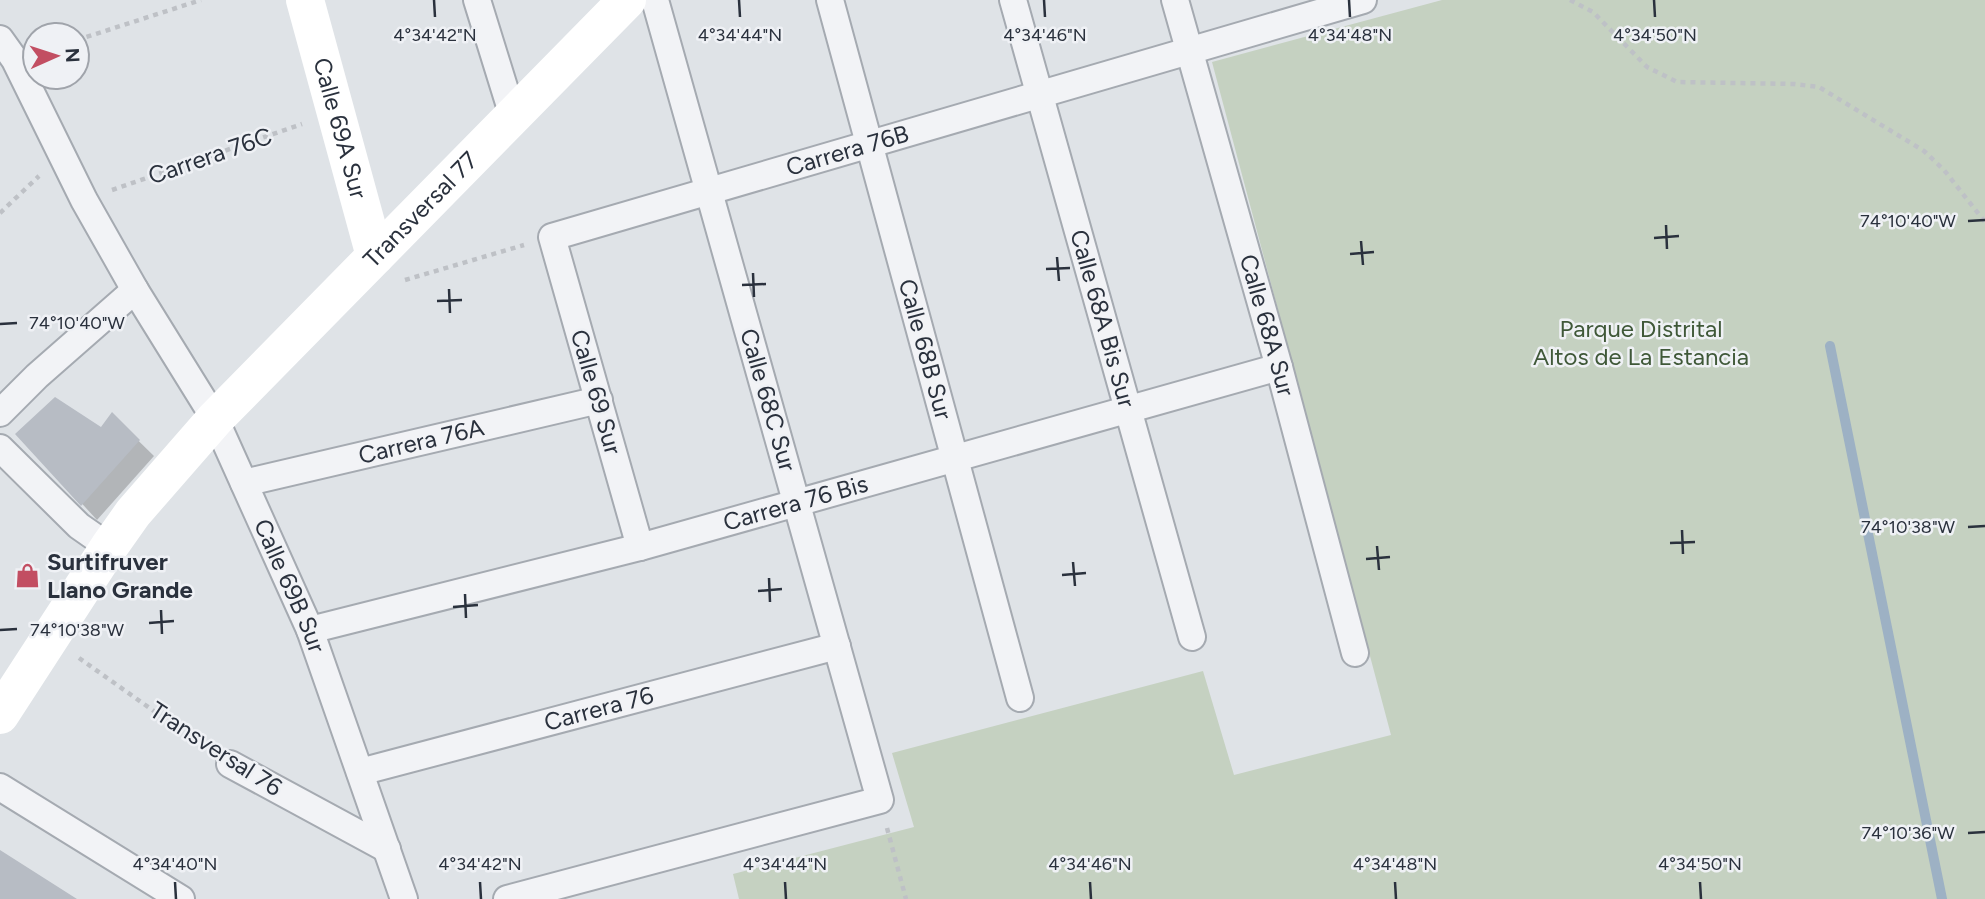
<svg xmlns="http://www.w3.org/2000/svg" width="1985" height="899" font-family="Figtree,sans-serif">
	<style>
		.green { fill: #c5d1c1 }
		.shadow { fill: #0003 }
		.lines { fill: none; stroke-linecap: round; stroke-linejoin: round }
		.stream { stroke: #9db1c4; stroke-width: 10 }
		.building { fill: #b7bcc4 }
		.street-casing { stroke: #a5aab1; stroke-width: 30 }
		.path { stroke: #bec1c6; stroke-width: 4.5; stroke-dasharray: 5 5; stroke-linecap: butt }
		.street { stroke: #f2f3f6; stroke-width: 26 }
		.secondary { stroke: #fff; stroke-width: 38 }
		.ticks { fill: none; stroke: #2a313d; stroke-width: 2.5 }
		.labels { text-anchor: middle; stroke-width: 5; stroke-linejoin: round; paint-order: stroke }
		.street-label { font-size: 24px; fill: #2a313d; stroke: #eff1f5 }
		.park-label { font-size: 24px; fill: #3f5838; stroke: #eff1f5 }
		.poi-label { font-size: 24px; font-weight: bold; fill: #2a313d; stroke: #eff1f5; text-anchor: start }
		.ticks-label { font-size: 18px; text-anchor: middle; fill: #2a313d; stroke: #eff1f5; stroke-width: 5; stroke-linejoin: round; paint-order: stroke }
	</style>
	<rect width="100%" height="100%" fill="#dfe3e7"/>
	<!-- green -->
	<path class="green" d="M1442,0H1985V899H739L733,874L914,827L892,753L1203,671L1234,775L1391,735L1212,62Z"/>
	<!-- shadow -->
	<path class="shadow" d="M112,415L154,456L97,520L18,434L101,429Z"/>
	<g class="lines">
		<!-- stream -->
		<path class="stream" d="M1830,346L1942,899"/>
	</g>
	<!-- building -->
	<path class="building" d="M55,397L101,427L112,412L140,440L81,506L15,434Z
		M0,850L77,899H0Z"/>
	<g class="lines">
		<defs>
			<g id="street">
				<path d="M477,0L513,116"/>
				<path id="s1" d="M830,0L1020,698"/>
				<path id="s2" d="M1013,0L1192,637"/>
				<path id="s3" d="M1175,0L1279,367L1355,653"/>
				<path id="s4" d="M0,39L15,60L84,200L135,290L215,419L310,630L404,899"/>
				<path d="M0,413L37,376L135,290"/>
				<path d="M0,448L79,526L109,547"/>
				<path id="s5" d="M244,483L599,400"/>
				<path id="s6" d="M640,547L552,237L1363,0"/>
				<path id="s7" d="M310,630L640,547L1279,367"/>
				<path d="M230,764L387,849"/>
				<path id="s8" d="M360,772L837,646"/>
				<path d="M0,787L181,899"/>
				<path d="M507,899L880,800L655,0"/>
			</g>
		</defs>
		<!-- street casing -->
		<use href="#street" class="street-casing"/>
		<!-- path -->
		<path class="path" d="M1570,0L1593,12L1647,67L1677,82L1794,84L1819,87L1924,151L1944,170L1985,222
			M77,40L201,0
			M112,190L302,124
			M0,213L39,176
			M405,280L524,245
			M79,658L206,748
			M887,828L906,899"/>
		<!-- street -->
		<use href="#street" class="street"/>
		<!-- secondary -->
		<g class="secondary">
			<path id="s9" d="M305,0L375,256"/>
			<path id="s10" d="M0,715L109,547L133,513L215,419L627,0"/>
		</g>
	</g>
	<!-- ticks -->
	<path class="ticks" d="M434,0L435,17M739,0L740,17M1044,0L1045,17M1349,0L1350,17M1654,0L1655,17M1968,221L1985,220M1666,225L1667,249M1654,238L1679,236M1361,241L1363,265M1350,254L1374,252M1057,257L1059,281M1046,269L1070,268M753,273L754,297M742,285L766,284M449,289L450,313M437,301L462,300M0,324L17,323M1968,527L1985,526M1682,530L1683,554M1670,543L1695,542M1377,546L1379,570M1366,559L1390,557M1073,562L1075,586M1062,575L1086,573M769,578L770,602M758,591L782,589M465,594L466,618M453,607L478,605M161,610L162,634M149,623L174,621M0,630L17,629M1968,833L1985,832M175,882L176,899M480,882L481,899M785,882L786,899M1090,882L1091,899M1395,882L1396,899M1700,882L1701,899"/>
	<!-- icons -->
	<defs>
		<symbol id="shop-bare" viewBox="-9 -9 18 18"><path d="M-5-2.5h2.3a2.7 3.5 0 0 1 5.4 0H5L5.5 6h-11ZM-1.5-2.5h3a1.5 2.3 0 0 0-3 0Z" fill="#c24e62" stroke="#eff1f5" stroke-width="2.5" paint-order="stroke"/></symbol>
	</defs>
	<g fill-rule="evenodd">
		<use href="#shop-bare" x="10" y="558" width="35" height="35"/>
	</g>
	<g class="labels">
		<!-- street labels -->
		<g class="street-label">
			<text dy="8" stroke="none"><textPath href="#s9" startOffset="133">Calle 69A Sur</textPath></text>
			<text dy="8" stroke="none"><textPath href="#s6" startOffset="630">Carrera 76B</textPath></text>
			<text transform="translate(210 156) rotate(-19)" y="8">Carrera 76C</text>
			<text dy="8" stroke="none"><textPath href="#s10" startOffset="660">Transversal 77</textPath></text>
			<text dy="8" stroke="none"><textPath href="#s2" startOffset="331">Calle 68A Bis Sur</textPath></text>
			<text dy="8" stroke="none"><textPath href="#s3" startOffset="338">Calle 68A Sur</textPath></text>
			<text dy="8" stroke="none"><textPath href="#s1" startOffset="362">Calle 68B Sur</textPath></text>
			<text transform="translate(596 392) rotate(74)" y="8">Calle 69 Sur</text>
			<text transform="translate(768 400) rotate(74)" y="8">Calle 68C Sur</text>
			<text dy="8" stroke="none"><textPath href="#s5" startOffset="182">Carrera 76A</textPath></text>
			<text dy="8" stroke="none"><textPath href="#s7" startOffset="502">Carrera 76 Bis</textPath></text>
			<text dy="8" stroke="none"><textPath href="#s4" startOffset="620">Calle 69B Sur</textPath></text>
			<text dy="8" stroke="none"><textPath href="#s8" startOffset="247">Carrera 76</textPath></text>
			<text transform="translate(216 749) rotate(33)" y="8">Transversal 76</text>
		</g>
		<!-- park labels -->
		<g class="park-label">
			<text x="1641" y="337">Parque Distrital<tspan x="1641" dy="28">Altos de La Estancia</tspan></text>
		</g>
		<!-- poi labels -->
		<g class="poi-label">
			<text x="47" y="570">Surtifruver<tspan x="47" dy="28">Llano Grande</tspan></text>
		</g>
	</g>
	<g class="ticks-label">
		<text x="435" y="41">4°34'42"N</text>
		<text x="740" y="41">4°34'44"N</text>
		<text x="1045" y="41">4°34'46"N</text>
		<text x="1350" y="41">4°34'48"N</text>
		<text x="1655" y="41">4°34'50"N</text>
		<text x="1908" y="227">74°10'40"W</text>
		<text x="77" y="329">74°10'40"W</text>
		<text x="1908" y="533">74°10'38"W</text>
		<text x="77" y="636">74°10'38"W</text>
		<text x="1908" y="839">74°10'36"W</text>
		<text x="175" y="870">4°34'40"N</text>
		<text x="480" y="870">4°34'42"N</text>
		<text x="785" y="870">4°34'44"N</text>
		<text x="1090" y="870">4°34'46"N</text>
		<text x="1395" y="870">4°34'48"N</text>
		<text x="1700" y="870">4°34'50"N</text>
	</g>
	<!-- north arrow -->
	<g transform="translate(56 56) rotate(87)"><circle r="33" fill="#eff1f5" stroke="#a0a4ab" stroke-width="2"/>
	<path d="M0-5L12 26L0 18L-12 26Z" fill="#c24e62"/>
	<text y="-10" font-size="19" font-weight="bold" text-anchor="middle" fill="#2a313d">N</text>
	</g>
</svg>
